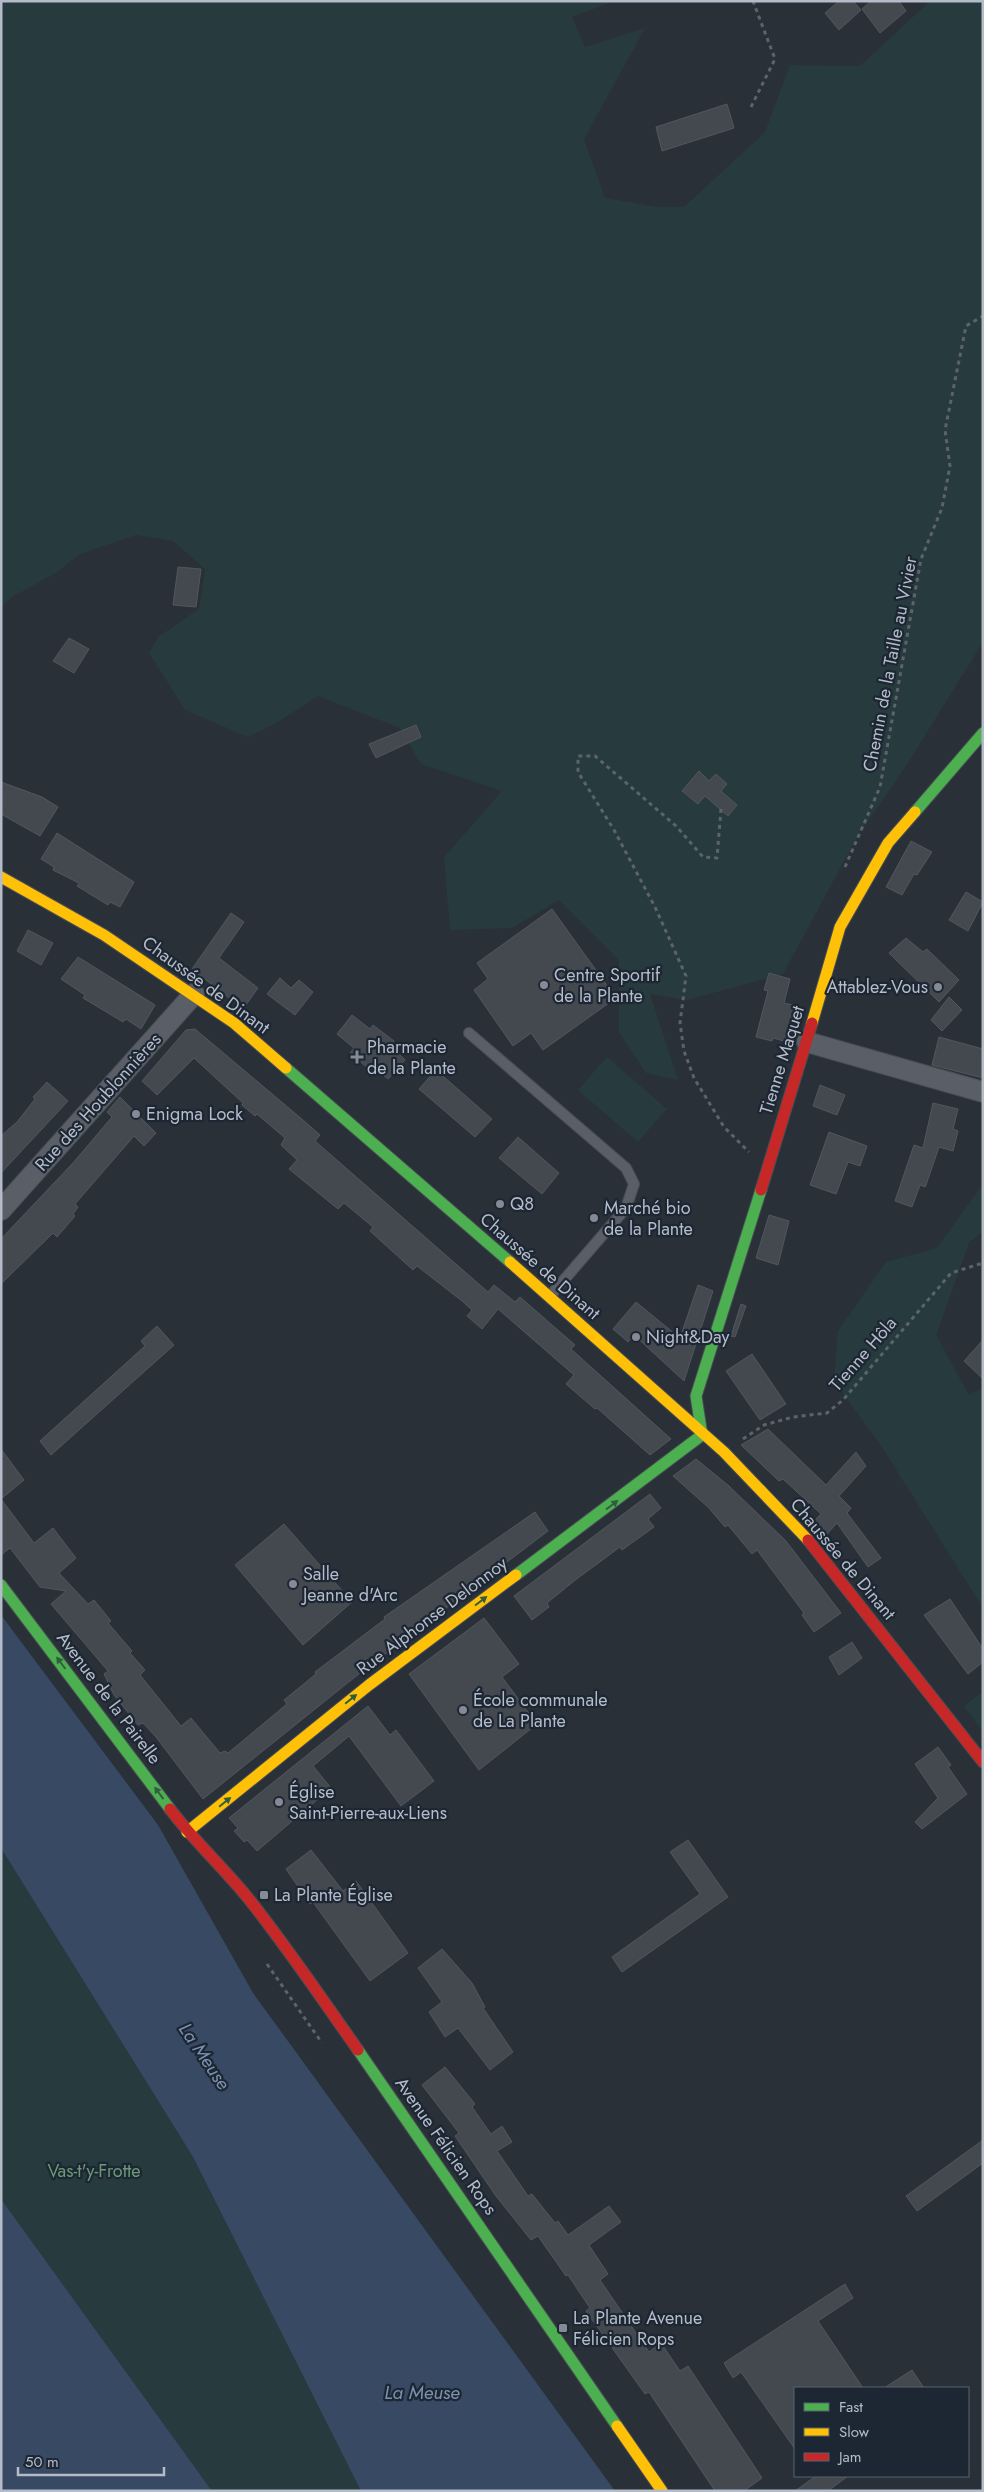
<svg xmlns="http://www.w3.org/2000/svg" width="984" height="2492" font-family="Jost,sans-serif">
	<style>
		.green { fill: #273a3e }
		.water { fill: #384963 }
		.building { fill: #444950; stroke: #52575f }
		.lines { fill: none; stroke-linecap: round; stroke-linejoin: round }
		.lane-casing { stroke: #484c53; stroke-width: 12 }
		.street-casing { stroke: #484c53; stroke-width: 22 }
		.fast-casing { stroke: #484c53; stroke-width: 13 }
		.slow-casing { stroke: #484c53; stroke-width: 13 }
		.jam-casing { stroke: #484c53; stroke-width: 13 }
		.path { stroke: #5d636a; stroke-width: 3; stroke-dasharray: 4 4; stroke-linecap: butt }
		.lane { stroke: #5a5e66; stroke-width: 10 }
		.street { stroke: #5a5e66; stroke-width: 20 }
		.fast { stroke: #4caf50; stroke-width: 11 }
		.slow { stroke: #ffc107; stroke-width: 11 }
		.jam { stroke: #c62828; stroke-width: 11 }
		.oneway { fill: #305d3f }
		.poi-dot { fill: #848b96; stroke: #1d2633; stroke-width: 2 }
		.labels { text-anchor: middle; stroke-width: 4.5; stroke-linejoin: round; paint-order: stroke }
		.street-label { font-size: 18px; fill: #b4bcc9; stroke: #1d2633 }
		.poi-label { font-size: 18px; fill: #b4bcc9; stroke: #1d2633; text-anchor: start }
		.park-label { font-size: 18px; fill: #6b9a76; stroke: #1d2633 }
		.water-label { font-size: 19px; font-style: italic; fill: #7c92b1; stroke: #1d2633 }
	</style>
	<rect width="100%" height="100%" fill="#2a3038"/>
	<!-- green -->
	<path class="green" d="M1,1H614L572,17L585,47L645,28L584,139L605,198L657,207H684L765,132L790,65L860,66L930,1H983V642L906,766L857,837L783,974L687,1000L650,994L678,1080L646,1073L619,1032V960L559,900L512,928L450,930L444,857L502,791L421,764L400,728L318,696L275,724L248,737L185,710L149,653L158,637L199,609L205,569L173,541L136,535L80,554L56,573L12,597L1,607Z
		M607,1057L667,1109L638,1142L578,1090Z
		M983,1184V1231L969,1243L936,1335L969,1395L983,1388V1608L882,1447L834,1381L838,1331L886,1262L937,1248Z
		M983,1691V1732L964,1706Z
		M1,1848L193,2157L361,2491H212L1,2199Z"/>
	<!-- water -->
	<path class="water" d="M1,1615L158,1825L253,1993L615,2491H361L193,2157L1,1848Z
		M1,2199L212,2491H1Z"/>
	<!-- building -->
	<path class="building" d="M839,1H853L861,10L839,30L825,13Z
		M871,1H899L906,11L880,33L862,9Z
		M727,104L734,128L662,151L656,127Z
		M178,567L201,569L196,607L173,605Z
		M69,638L89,649L74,673L53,661Z
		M416,725L421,737L376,758L369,744Z
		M699,771L709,781L716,774L727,784L721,791L737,805L728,816L705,796L698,804L682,791Z
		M1,782L42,797L58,807L40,836L1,814Z
		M57,833L134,882L120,907L110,902L108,905L77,886L79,883L53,870L54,867L41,859Z
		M911,841L932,852L917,875L914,874L902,895L886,887Z
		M966,892L983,902L968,931L949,920Z
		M552,909L616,998L543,1050L531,1033L513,1046L474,990L488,979L477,963Z
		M231,913L244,922L219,958L258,988L243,1009L192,969Z
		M28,930L53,943L41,965L17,951Z
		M906,938L923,952L927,949L959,980L939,1002L889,953Z
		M78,957L155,1005L141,1029L126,1019L123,1022L83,998L85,995L61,979Z
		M769,973L790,979L784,1003L801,1007L787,1042L773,1038L772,1041L756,1037L768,991L764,990Z
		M280,978L291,988L299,980L313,992L295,1015L267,994Z
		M949,997L962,1010L942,1031L931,1020Z
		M352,1015L370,1029L373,1025L394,1041L391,1046L405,1060L388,1079L372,1066L369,1069L350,1053L354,1048L337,1034Z
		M195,1029L303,1120L320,1135L315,1141L488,1292L494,1285L515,1302L520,1297L536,1311L575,1345L571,1349L671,1439L650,1455L597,1408L595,1409L566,1384L574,1375L498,1309L482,1329L467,1316L472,1310L462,1301L417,1266L413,1270L370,1231L373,1227L344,1203L338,1209L289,1169L297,1160L281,1145L285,1138L257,1114L255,1116L242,1105L243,1103L194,1058L157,1095L142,1081L186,1030Z
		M939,1037L983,1049V1078L932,1065Z
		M436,1070L492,1119L475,1137L419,1089Z
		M47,1082L68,1101L1,1173V1136L17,1122L35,1099L33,1097Z
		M820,1085L845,1095L837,1115L813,1106Z
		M120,1097L156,1133L144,1146L134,1136L75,1204L78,1207L73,1214L75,1216L57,1237L53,1233L1,1284V1239L73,1163L112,1117L107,1112Z
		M933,1103L958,1109L953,1129L958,1131L953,1151L939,1147L926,1185L925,1187L920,1185L912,1207L895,1201L914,1145L923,1148Z
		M829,1132L867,1146L860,1166L848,1162L836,1194L810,1185Z
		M518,1137L559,1173L542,1194L499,1158Z
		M769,1215L789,1221L778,1265L756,1258Z
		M698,1285L713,1291L684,1381L634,1335L628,1342L613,1329L636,1302L680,1338Z
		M741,1304L746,1306L735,1337L731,1336Z
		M157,1326L174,1345L51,1455L40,1441L145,1346L141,1341Z
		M983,1340V1379L964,1361Z
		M752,1354L786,1404L760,1420L726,1371Z
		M768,1429L826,1485L856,1452L866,1466L839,1496L851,1508L847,1513L881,1558L868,1567L837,1523L826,1535L815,1520L821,1514L783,1479L779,1481L741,1445Z
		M1,1449L24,1480L1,1499Z
		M696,1459L729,1486L786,1541L841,1613L814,1632L802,1615L804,1613L757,1550L752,1554L728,1525L725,1527L708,1507L673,1476Z
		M650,1494L661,1508L648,1519L654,1527L622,1550L620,1547L574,1581L547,1603L549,1607L532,1620L514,1596Z
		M1,1499L34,1543L53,1528L76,1558L59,1573L88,1604L94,1600L111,1621L108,1623L132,1651L130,1653L145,1670L140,1675L181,1726L191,1718L220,1753L225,1751L228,1753L239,1744L287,1704L284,1700L316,1674L315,1672L385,1619L384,1617L535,1512L548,1531L360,1673L203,1799L156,1737L143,1723L138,1725L114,1695L104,1674L108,1671L51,1604L66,1591L40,1587L10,1548L1,1555Z
		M284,1524L352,1602L303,1645L235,1565Z
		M950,1599L983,1649V1662L968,1674L924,1615Z
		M484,1618L519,1664L502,1677L537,1724L479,1770L409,1674Z
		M852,1642L862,1658L839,1675L829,1657Z
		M368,1706L390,1735L396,1730L434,1781L401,1806L349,1736L313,1766L331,1788L257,1851L247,1840L244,1842L234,1831L238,1828L229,1818Z
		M938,1747L951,1765L948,1767L967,1794L922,1829L915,1822L938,1798L915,1764Z
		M688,1840L728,1897L622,1972L612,1957L700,1894L670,1852Z
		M311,1850L343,1891L356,1881L408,1953L370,1981L313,1902L310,1904L286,1869Z
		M442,1949L472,1983L485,2007L483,2008L513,2052L490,2070L458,2028L445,2037L429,2012L442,2002L418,1968Z
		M445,2067L475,2104L472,2107L491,2134L502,2126L512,2142L497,2151L528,2196L532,2194L555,2223L558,2221L568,2235L609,2206L621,2222L589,2245L608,2274L600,2280L649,2352L661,2343L680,2371L688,2366L762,2478L744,2491H715L649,2392L645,2394L586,2311L590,2308L568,2275L566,2276L538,2236L531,2240L496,2196L455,2136L459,2133L422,2085Z
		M983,2140V2163L917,2211L906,2196Z
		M845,2284L853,2298L818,2321L863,2388H795V2449L741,2372L733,2378L724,2363Z
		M912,2370L924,2388H884Z
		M816,2476H848L828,2491H795Z"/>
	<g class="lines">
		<defs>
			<path id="lane" d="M469,1033L626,1168L634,1184L626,1208L550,1296"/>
			<path id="street" d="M807,1042L983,1092
				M1,1210L194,994"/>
			<path id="fast" d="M915,812L983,733
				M286,1068L510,1262
				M516,1575L702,1435L696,1396L761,1190
				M1,1585L170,1809
				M358,2050L617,2426"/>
			<path id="slow" d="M1,877L104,935L234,1023L286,1068
				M812,1023L840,927L888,843L915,812
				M510,1262L724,1452L808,1540
				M187,1832L369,1685L516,1575
				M617,2426L662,2491"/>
			<path id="jam" d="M761,1190L812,1023
				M808,1540L983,1762
				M170,1809C194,1841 223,1867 248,1898C287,1947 322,1999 358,2050"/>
		</defs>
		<!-- lane casing -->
		<use href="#lane" class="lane-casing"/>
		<!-- street casing -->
		<use href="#street" class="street-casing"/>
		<!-- fast casing -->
		<use href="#fast" class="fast-casing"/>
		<!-- slow casing -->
		<use href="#slow" class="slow-casing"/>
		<!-- jam casing -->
		<use href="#jam" class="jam-casing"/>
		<!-- path -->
		<path class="path" d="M751,107L775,59L753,1
			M721,809L717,858L703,857L676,826L595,756H578V772L614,830L655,907L686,976L680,1023L684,1051L694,1078L724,1127L749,1152
			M845,867L880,787L921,559L942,508L950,466L945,430L966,326L983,316
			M743,1439L764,1425L793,1417L827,1413L843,1400L951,1273L983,1263
			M267,1964L322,2043"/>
		<!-- lane -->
		<use href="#lane" class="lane"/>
		<!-- street -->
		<use href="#street" class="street"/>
		<!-- fast -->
		<use href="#fast" class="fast"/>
		<!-- slow -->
		<use href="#slow" class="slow"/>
		<!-- jam -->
		<use href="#jam" class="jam"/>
	</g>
	<!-- one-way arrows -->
	<defs><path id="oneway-solid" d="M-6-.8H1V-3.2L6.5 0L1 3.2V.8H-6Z" transform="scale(1.25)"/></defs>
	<g class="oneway">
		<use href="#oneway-solid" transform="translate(612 1505) rotate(-37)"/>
		<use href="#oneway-solid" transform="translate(481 1601) rotate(-37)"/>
		<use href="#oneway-solid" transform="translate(61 1663) rotate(-127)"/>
		<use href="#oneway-solid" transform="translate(351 1699) rotate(-39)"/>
		<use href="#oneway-solid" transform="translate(159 1793) rotate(-126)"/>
		<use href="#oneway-solid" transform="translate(225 1802) rotate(-39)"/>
	</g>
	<!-- markers -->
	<g class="poi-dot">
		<circle cx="544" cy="985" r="5"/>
		<circle cx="938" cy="987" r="5"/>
		<path d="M354.5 1049.5h5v5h5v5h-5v5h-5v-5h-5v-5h5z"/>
		<circle cx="136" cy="1114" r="5"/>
		<circle cx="500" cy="1204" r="5"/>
		<circle cx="594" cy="1218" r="5"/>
		<circle cx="636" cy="1337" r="5"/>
		<circle cx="293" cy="1584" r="5"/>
		<circle cx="463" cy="1710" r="5"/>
		<circle cx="279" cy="1802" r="5"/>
		<rect x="259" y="1890" width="10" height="10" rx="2.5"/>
		<rect x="558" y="2323" width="10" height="10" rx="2.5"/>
	</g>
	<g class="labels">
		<!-- street labels -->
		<g class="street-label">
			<text transform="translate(890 664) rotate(-79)" y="6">Chemin de la Taille au Vivier</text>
			<text transform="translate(206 985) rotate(36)" y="6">Chaussée de Dinant</text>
			<text transform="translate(782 1060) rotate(-73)" y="6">Tienne Maquet</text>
			<text transform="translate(98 1102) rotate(-48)" y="6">Rue des Houblonnières</text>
			<text transform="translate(540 1266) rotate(41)" y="6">Chaussée de Dinant</text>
			<text transform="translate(863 1354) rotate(-49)" y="6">Tienne Hôla</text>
			<text transform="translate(843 1559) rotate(50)" y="6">Chaussée de Dinant</text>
			<text transform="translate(432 1616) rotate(-37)" y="6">Rue Alphonse Delonnoy</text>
			<text transform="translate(109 1698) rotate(53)" y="6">Avenue de la Pairelle</text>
			<text transform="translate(446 2146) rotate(55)" y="6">Avenue Félicien Rops</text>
		</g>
		<!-- poi labels -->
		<g class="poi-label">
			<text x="554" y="981">Centre Sportif<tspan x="554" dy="21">de la Plante</tspan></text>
			<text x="928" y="993" text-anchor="end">Attablez-Vous</text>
			<text x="367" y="1053">Pharmacie<tspan x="367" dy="21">de la Plante</tspan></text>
			<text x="146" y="1120">Enigma Lock</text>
			<text x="510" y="1210">Q8</text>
			<text x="604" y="1214">Marché bio<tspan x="604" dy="21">de la Plante</tspan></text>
			<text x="646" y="1343">Night&amp;Day</text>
			<text x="303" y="1580">Salle<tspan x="303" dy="21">Jeanne d'Arc</tspan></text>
			<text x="473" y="1706">École communale<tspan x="473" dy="21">de La Plante</tspan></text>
			<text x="289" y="1798">Église<tspan x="289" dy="21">Saint-Pierre-aux-Liens</tspan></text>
			<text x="274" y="1901">La Plante Église</text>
			<text x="573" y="2324">La Plante Avenue<tspan x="573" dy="21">Félicien Rops</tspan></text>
		</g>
		<!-- park labels -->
		<g class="park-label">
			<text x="94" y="2177">Vas-t'y-Frotte</text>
		</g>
		<!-- water labels -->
		<g class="water-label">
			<text transform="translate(205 2056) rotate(56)" y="7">La Meuse</text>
			<text x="422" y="2399">La Meuse</text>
		</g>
	</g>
	<!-- border -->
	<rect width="984" height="2492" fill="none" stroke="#b4bcc9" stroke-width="5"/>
	<!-- legend -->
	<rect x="794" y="2387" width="175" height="90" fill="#1d2633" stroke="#59626f"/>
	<rect x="804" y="2403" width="25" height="8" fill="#4caf50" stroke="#59626f"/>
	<text x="839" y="2412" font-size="15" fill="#b4bcc9">Fast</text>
	<rect x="804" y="2428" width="25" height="8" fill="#ffc107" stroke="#59626f"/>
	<text x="839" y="2437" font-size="15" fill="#b4bcc9">Slow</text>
	<rect x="804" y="2453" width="25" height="8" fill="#c62828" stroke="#59626f"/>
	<text x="839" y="2462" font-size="15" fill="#b4bcc9">Jam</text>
	<!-- scale -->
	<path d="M18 2467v8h146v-8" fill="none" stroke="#b4bcc9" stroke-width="2.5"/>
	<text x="25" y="2467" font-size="15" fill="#b4bcc9" stroke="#1d2633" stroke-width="4" paint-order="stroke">50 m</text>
</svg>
